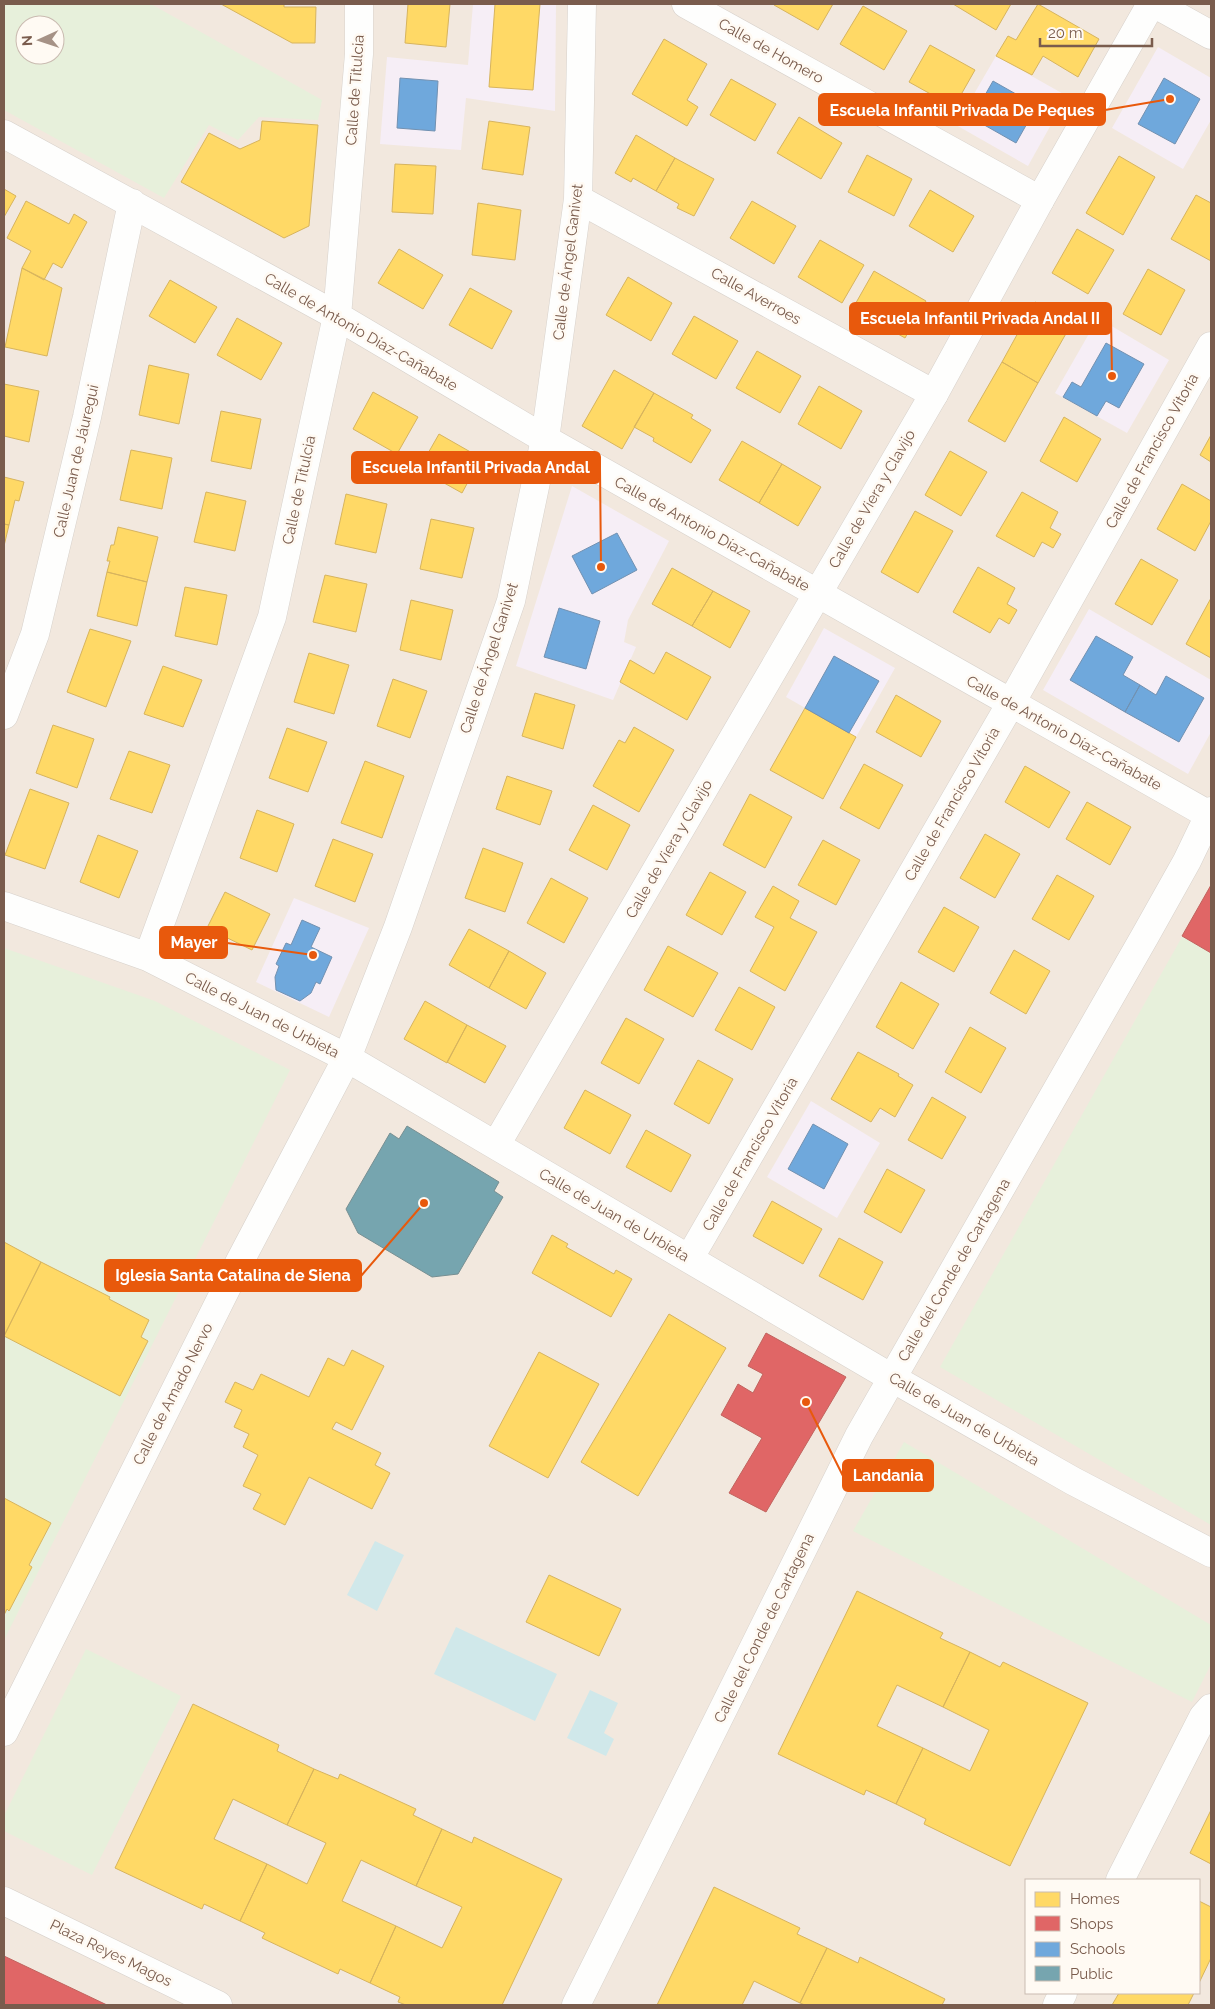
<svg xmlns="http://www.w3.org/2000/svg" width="1215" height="2009" font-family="Raleway,sans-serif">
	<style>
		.residential { fill: #f2e8de; fill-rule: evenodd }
		.education { fill: #f6eef6 }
		.green { fill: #e7f0db; fill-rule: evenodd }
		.water { fill: #d0e8ea }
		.homes { fill: #ffd966; stroke: #d7b45e }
		.shops { fill: #e06666; stroke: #c1635e }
		.schools { fill: #6fa8dc; stroke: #7291b1 }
		.public { fill: #76a5af; stroke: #778f92 }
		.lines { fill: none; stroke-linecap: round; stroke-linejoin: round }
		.pedestrian-casing { stroke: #d7d1cb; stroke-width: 29 }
		.minor-casing { stroke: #d7d1cb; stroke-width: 29 }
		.pedestrian { stroke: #fefefd; stroke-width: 28 }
		.minor { stroke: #fefefd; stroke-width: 28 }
		.labels { text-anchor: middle; stroke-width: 5; stroke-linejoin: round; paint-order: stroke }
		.street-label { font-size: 15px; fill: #7a5c4d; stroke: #fffaf3 }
		.leader { fill: none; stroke: #e8590c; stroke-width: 2 }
		.callout-dot { fill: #e8590c; stroke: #fffaf3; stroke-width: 2 }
		.callout { fill: #e8590c; stroke: #e8590c; stroke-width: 2 }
		.callout-label { font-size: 16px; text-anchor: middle; font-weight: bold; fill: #fff }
	</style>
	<rect width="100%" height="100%" fill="#f9f5f0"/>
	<!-- residential -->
	<path class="residential" d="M4,4H1211V2005H4ZM25,25H55V55H25ZM1026,1880H1199V1993H1026Z"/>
	<!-- education -->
	<path class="education" d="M473,4H556L555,111L466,98L461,150L380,144L387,57L468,65Z
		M1158,47L1211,78V120L1183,169L1112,128Z
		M996,56L1067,96L1028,166L956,125Z
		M1098,318L1169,360L1127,433L1055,393Z
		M572,486L669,541L628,620L624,642L636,647L613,700L516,666Z
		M1089,609L1211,680V732L1188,774L1043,690Z
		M824,628L895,668L856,737L786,697Z
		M294,898L369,928L329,1017L256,982Z
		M811,1101L880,1143L837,1218L767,1177Z"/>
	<!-- green -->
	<path class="green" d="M4,4H151L322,100L318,120L259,117L238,140L209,125L164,198L4,110ZM25,25H55V55H25Z
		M1182,937L1211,953V1525L940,1367Z
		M4,948L155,1001L290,1070L4,1640Z
		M904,1442L1211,1625V1664L1192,1702L853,1531Z
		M86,1649L181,1696L92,1875L4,1831V1816Z"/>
	<!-- water -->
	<path class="water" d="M375,1541L404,1555L377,1611L347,1595Z
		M456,1627L557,1674L535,1721L434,1674Z
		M590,1690L618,1703L604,1733L614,1739L606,1756L567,1738Z"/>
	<!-- homes -->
	<path class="homes" d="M221,4H284V7H316L315,43H292Z
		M408,4H450L446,47L405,43Z
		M495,4H540L533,90L489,87Z
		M775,4H833L818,30L774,5Z
		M953,4H1011L996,30Z
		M1038,4L1099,39L1078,77L1043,56L1032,75L996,56L1008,36L1016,40Z
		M863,6L907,31L884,70L840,44Z
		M664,39L707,64L687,100L698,107L687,126L632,94Z
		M930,45L975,70L954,107L909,82Z
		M731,79L776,104L755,141L710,115Z
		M799,117L842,143L821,179L777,153Z
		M262,121L318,125L309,226L284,238L181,182L209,133L240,149L260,140Z
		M489,121L530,127L523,175L482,169Z
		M636,135L675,158L656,191L633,178L631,182L615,173Z
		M867,155L912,179L894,216L848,192Z
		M1119,156L1155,177L1123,235L1086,213Z
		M675,158L714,179L694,216L677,208L679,204L656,191Z
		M395,164L436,166L433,214L392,212Z
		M4,189L16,196L4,217Z
		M930,190L974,216L953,252L909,226Z
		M1196,195L1211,203V261L1171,239Z
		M26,201L69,224L74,214L87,222L62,268L53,263L44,280L22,268L31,251L7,238Z
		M752,201L796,226L774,264L730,238Z
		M478,203L521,210L515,260L472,255Z
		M1077,229L1114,250L1088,294L1052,273Z
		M820,240L864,265L842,303L798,277Z
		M399,249L443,275L423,309L378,283Z
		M22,268L62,288L47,356L5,347Z
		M1148,269L1185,290L1161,335L1123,314Z
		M874,271L926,301L905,338L853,308Z
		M628,277L672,303L651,341L606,315Z
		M170,280L217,307L195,343L149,316Z
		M470,288L512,311L492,349L449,325Z
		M1035,302L1072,323L1038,383L1002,362Z
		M694,316L738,341L716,379L672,354Z
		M237,318L282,343L261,380L217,355Z
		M757,351L801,376L780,413L736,388Z
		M1002,362L1038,383L1005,442L968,421Z
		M149,365L189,374L179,424L139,415Z
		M614,370L654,393L622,449L582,426Z
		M4,384L39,391L29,442L4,436Z
		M819,386L862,411L841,449L798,424Z
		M373,392L418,417L397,454L353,429Z
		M654,393L693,415L691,418L711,430L691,463L653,441L654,438L634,427Z
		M221,411L261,419L251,469L211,461Z
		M1064,417L1101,439L1077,482L1040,461Z
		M439,434L481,458L462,493L419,469Z
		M1211,435V462L1200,455Z
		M742,441L782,464L759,503L719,480Z
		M131,450L172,458L162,509L120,500Z
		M950,451L987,472L961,516L925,495Z
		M782,464L821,487L798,526L759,503Z
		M4,477L24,482L19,501L15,500L9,525L4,524Z
		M1182,484L1211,501V521L1195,551L1157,529Z
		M206,492L246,501L235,551L194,542Z
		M1022,492L1058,512L1050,528L1061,534L1053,548L1042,542L1034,557L996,536Z
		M346,494L387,504L376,553L335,544Z
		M915,511L953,531L918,593L881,572Z
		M431,519L474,528L462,578L420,569Z
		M4,524L9,525L4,546Z
		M118,527L158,537L147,582L107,572L110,561H107L111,545H114Z
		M1141,559L1178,580L1152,625L1115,604Z
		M978,567L1015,588L1007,604L1017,610L1009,624L999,618L990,633L953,612Z
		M672,568L713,591L692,626L652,604Z
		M107,572L147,582L137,626L97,616Z
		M325,575L367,584L356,632L313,622Z
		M185,587L227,595L217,645L175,636Z
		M713,591L750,611L730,648L692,626Z
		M1211,598V658L1186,644Z
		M411,600L453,610L441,660L400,650Z
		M90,629L131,641L106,707L67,692Z
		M666,652L711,677L687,720L620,682L630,660L654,674Z
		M309,653L349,665L334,714L294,702Z
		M163,666L202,680L183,727L144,714Z
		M393,679L427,691L410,738L377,726Z
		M535,693L575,705L563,749L522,736Z
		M896,695L941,721L921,757L876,732Z
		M805,708L856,737L823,799L770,770Z
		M53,725L94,739L77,788L36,773Z
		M634,727L674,750L639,812L593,786L619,740L625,743Z
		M287,728L327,742L308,792L269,778Z
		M129,751L170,765L152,813L110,799Z
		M365,761L404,776L382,838L341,823Z
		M864,764L903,785L879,829L840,808Z
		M1025,766L1070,792L1049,828L1005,802Z
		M507,776L552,791L540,825L496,809Z
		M30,789L69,803L45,869L5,855Z
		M750,794L792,817L765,868L723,845Z
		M1087,802L1131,827L1110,865L1066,839Z
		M593,805L630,825L607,870L569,850Z
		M257,810L294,824L277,872L240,858Z
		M985,834L1020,854L995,898L960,878Z
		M98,835L138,851L119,898L80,882Z
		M333,839L373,854L355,902L315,886Z
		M823,840L860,860L836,905L798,885Z
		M483,848L523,863L505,912L465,898Z
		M710,872L746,892L722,935L686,915Z
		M1057,875L1094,896L1069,940L1032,919Z
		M551,878L588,898L564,943L527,923Z
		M773,886L799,901L790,918L817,932L785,991L750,971L774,927L755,917Z
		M225,892L270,914L252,950L207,928Z
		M944,907L979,927L954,972L918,952Z
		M469,929L509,951L489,988L449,965Z
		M668,946L718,973L693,1017L644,990Z
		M1014,950L1050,971L1026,1014L990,993Z
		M509,951L546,973L526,1009L489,988Z
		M901,982L939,1004L913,1049L876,1027Z
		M739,987L775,1007L752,1050L715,1030Z
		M425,1001L467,1025L447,1063L404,1039Z
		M626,1018L664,1039L639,1084L601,1063Z
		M467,1025L506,1046L485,1083L447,1062Z
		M970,1027L1006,1048L981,1093L945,1072Z
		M858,1052L899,1074L898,1076L913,1085L895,1117L880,1108L871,1122L831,1099Z
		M698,1060L733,1079L709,1124L674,1104Z
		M585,1090L631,1115L610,1154L564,1128Z
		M932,1097L966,1117L942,1159L908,1140Z
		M646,1130L691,1155L671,1192L626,1167Z
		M887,1169L925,1190L901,1233L864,1212Z
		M772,1201L822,1229L803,1264L753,1236Z
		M552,1235L568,1244L566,1247L614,1274L616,1270L632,1279L611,1317L532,1273Z
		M839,1238L883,1262L863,1300L819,1276Z
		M4,1242L41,1262L4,1336Z
		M41,1262L110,1297L109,1299L149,1320L141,1337L148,1341L120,1396L4,1336Z
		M669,1314L726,1348L638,1496L581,1462Z
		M352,1350L384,1366L352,1430L336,1422L332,1429L381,1453L375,1465L390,1473L372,1509L309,1477L285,1525L253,1509L261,1494L243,1486L258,1455L243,1447L249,1434L234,1427L242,1410L225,1402L235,1382L253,1390L261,1374L309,1397L328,1358L344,1366Z
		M539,1352L599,1384L548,1478L489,1446Z
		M4,1498L51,1523L29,1565L32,1567L9,1611L7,1609L4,1615Z
		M549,1575L621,1609L599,1656L526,1622Z
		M857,1591L943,1633L940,1638L970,1652L943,1707L897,1685L877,1726L923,1748L896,1804L866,1790L864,1795L778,1754Z
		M970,1652L1000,1667L1003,1662L1088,1703L1010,1866L924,1824L926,1819L896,1804L923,1748L970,1771L989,1730L943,1707Z
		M193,1704L279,1745L277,1751L314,1769L287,1825L233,1799L214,1839L267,1864L240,1921L204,1904L202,1909L115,1868Z
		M314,1769L338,1779L340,1774L416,1809L413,1815L442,1829L416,1886L361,1860L342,1901L396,1926L370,1983L340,1969L338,1974L262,1938L265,1933L240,1921L267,1864L307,1884L326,1843L287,1825Z
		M1211,1810V1864L1190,1853Z
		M442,1829L472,1843L474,1837L562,1879L502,2005H406L398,2002L400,1997L370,1983L396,1926L442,1948L462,1907L416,1886Z
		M714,1887L800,1928L797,1934L827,1948L800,2003L754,1981L742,2005H657Z
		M1199,1901L1211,1907V1958L1199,1983Z
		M827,1948L858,1963L860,1957L945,1999L942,2005H805L800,2003Z
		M1119,1993H1194L1188,2005H1112Z"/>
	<!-- shops -->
	<path class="shops" d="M1211,885V953L1182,936Z
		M766,1333L846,1377L766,1512L729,1493L762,1438L721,1415L738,1384L753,1393L763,1374L748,1366Z
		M4,1956L107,2005H4Z"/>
	<!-- schools -->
	<path class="schools" d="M400,78L438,81L435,131L397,128Z
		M1164,78L1200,99L1175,144L1138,124Z
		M993,81L1037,106L1016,143L972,118Z
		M1106,343L1144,364L1119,408L1106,401L1097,416L1063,397L1072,382L1081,387Z
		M617,533L637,570L592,594L572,556Z
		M559,608L600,621L586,669L544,657Z
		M1096,636L1133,657L1123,675L1140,685L1125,712L1070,680Z
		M834,656L879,681L849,733L805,708Z
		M1166,676L1204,698L1179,742L1125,712L1140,685L1156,695Z
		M302,920L320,928L311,947L332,957L320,984L316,982L311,993L300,1001L276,990L275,977L279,966L276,964L286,943L291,945Z
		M813,1124L848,1144L824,1189L788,1169Z"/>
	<!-- public -->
	<path class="public" d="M407,1126L499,1182L494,1191L503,1197L458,1274L432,1277L358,1233L346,1209L390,1133L399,1139Z"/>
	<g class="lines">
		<defs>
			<path id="pedestrian" d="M686,4L1040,200
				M578,199L934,394
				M347,1058L398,927L511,601L545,439L578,199L582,4"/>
			<path id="minor" d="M1155,4L1211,35
				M4,134L337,316L545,439L1211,816
				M4,715L35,634L87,417L132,203
				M4,906L148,957L347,1058L892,1378L1073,1481L1211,1553
				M148,957L272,617L337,316L359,54V4
				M496,1145L934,394L1040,200L1151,4
				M689,1259L1011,703L1211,346
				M4,1732L240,1261L347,1058
				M1120,1880L1203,1717L1211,1708
				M4,1901L218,2005
				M576,2005L859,1436L1145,936L1187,861L1211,811
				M1057,2005L1063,1993"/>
		</defs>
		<!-- pedestrian casing -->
		<use href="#pedestrian" class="pedestrian-casing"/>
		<!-- minor casing -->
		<use href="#minor" class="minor-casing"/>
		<!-- pedestrian -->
		<use href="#pedestrian" class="pedestrian"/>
		<!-- minor -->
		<use href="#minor" class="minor"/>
	</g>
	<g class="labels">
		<!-- street labels -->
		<g class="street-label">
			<text transform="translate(771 51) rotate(29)" y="5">Calle de Homero</text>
			<text transform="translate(355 90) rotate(-86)" y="5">Calle de Titulcia</text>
			<text transform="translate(568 262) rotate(-83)" y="5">Calle de Ángel Ganivet</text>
			<text transform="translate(756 296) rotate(29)" y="5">Calle Averroes</text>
			<text transform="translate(361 332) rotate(30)" y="5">Calle de Antonio Díaz-Cañabate</text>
			<text transform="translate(1152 451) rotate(-61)" y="5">Calle de Francisco Vitoria</text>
			<text transform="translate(76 461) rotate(-77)" y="5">Calle Juan de Jáuregui</text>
			<text transform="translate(299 490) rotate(-78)" y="5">Calle de Titulcia</text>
			<text transform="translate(872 499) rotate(-60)" y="5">Calle de Viera y Clavijo</text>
			<text transform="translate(712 534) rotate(29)" y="5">Calle de Antonio Díaz-Cañabate</text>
			<text transform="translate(489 658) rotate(-72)" y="5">Calle de Ángel Ganivet</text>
			<text transform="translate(1064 733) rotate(29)" y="5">Calle de Antonio Díaz-Cañabate</text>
			<text transform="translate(952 804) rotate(-60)" y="5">Calle de Francisco Vitoria</text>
			<text transform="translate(669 849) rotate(-60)" y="5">Calle de Viera y Clavijo</text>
			<text transform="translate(262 1015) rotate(27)" y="5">Calle de Juan de Urbieta</text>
			<text transform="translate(750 1154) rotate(-60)" y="5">Calle de Francisco Vitoria</text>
			<text transform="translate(614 1215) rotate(30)" y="5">Calle de Juan de Urbieta</text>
			<text transform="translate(954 1270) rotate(-60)" y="5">Calle del Conde de Cartagena</text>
			<text transform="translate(173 1394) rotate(-63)" y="5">Calle de Amado Nervo</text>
			<text transform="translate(964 1419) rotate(30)" y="5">Calle de Juan de Urbieta</text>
			<text transform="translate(764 1628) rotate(-64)" y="5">Calle del Conde de Cartagena</text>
			<text transform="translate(111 1953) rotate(26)" y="5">Plaza Reyes Magos</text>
		</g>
	</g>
	<!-- callouts -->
	<path class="leader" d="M1170 99L1105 110M1112 376L1111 318M601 567L600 468M313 955L227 943M424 1203L361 1276M806 1402L843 1476"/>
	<g class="callout-dot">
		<circle cx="1170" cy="99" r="5"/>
		<circle cx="1112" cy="376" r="5"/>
		<circle cx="601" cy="567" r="5"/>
		<circle cx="313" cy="955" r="5"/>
		<circle cx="424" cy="1203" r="5"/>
		<circle cx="806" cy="1402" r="5"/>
	</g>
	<g class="callout">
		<rect x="819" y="94" width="286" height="31" rx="5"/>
		<rect x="850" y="303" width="261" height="31" rx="5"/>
		<rect x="352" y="452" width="248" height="31" rx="5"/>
		<rect x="160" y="927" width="67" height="31" rx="5"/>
		<rect x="105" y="1260" width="256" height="31" rx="5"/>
		<rect x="843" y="1460" width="90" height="31" rx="5"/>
	</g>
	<g class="callout-label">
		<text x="962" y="116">Escuela Infantil Privada De Peques</text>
		<text x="980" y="324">Escuela Infantil Privada Andal II</text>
		<text x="476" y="473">Escuela Infantil Privada Andal</text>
		<text x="194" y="948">Mayer</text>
		<text x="233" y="1281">Iglesia Santa Catalina de Siena</text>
		<text x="888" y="1481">Landania</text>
	</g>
	<!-- border -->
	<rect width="1215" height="2009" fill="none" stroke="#7a5c4d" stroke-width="10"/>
	<!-- legend -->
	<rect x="1025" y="1879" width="175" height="115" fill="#fffaf3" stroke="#cabbb1"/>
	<rect x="1035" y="1892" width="25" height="15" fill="#ffd966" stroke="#cabbb1"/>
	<text x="1070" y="1904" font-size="15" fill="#7a5c4d">Homes</text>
	<rect x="1035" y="1916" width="25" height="15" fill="#e06666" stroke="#cabbb1"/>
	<text x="1070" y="1929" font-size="15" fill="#7a5c4d">Shops</text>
	<rect x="1035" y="1942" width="25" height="15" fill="#6fa8dc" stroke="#cabbb1"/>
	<text x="1070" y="1954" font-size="15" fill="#7a5c4d">Schools</text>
	<rect x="1035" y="1966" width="25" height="15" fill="#76a5af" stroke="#cabbb1"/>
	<text x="1070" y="1979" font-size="15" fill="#7a5c4d">Public</text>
	<!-- north arrow -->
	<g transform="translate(40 40) rotate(267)"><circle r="24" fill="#fffaf3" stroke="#cabbb1"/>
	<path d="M0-4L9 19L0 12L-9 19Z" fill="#a69286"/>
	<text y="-8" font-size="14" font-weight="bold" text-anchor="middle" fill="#7a5c4d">N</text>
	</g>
	<!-- scale -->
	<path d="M1040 38v8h112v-8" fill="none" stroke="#7a5c4d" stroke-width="2.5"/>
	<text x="1048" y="38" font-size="15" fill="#7a5c4d" stroke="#fffaf3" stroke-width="4" paint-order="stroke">20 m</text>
</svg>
